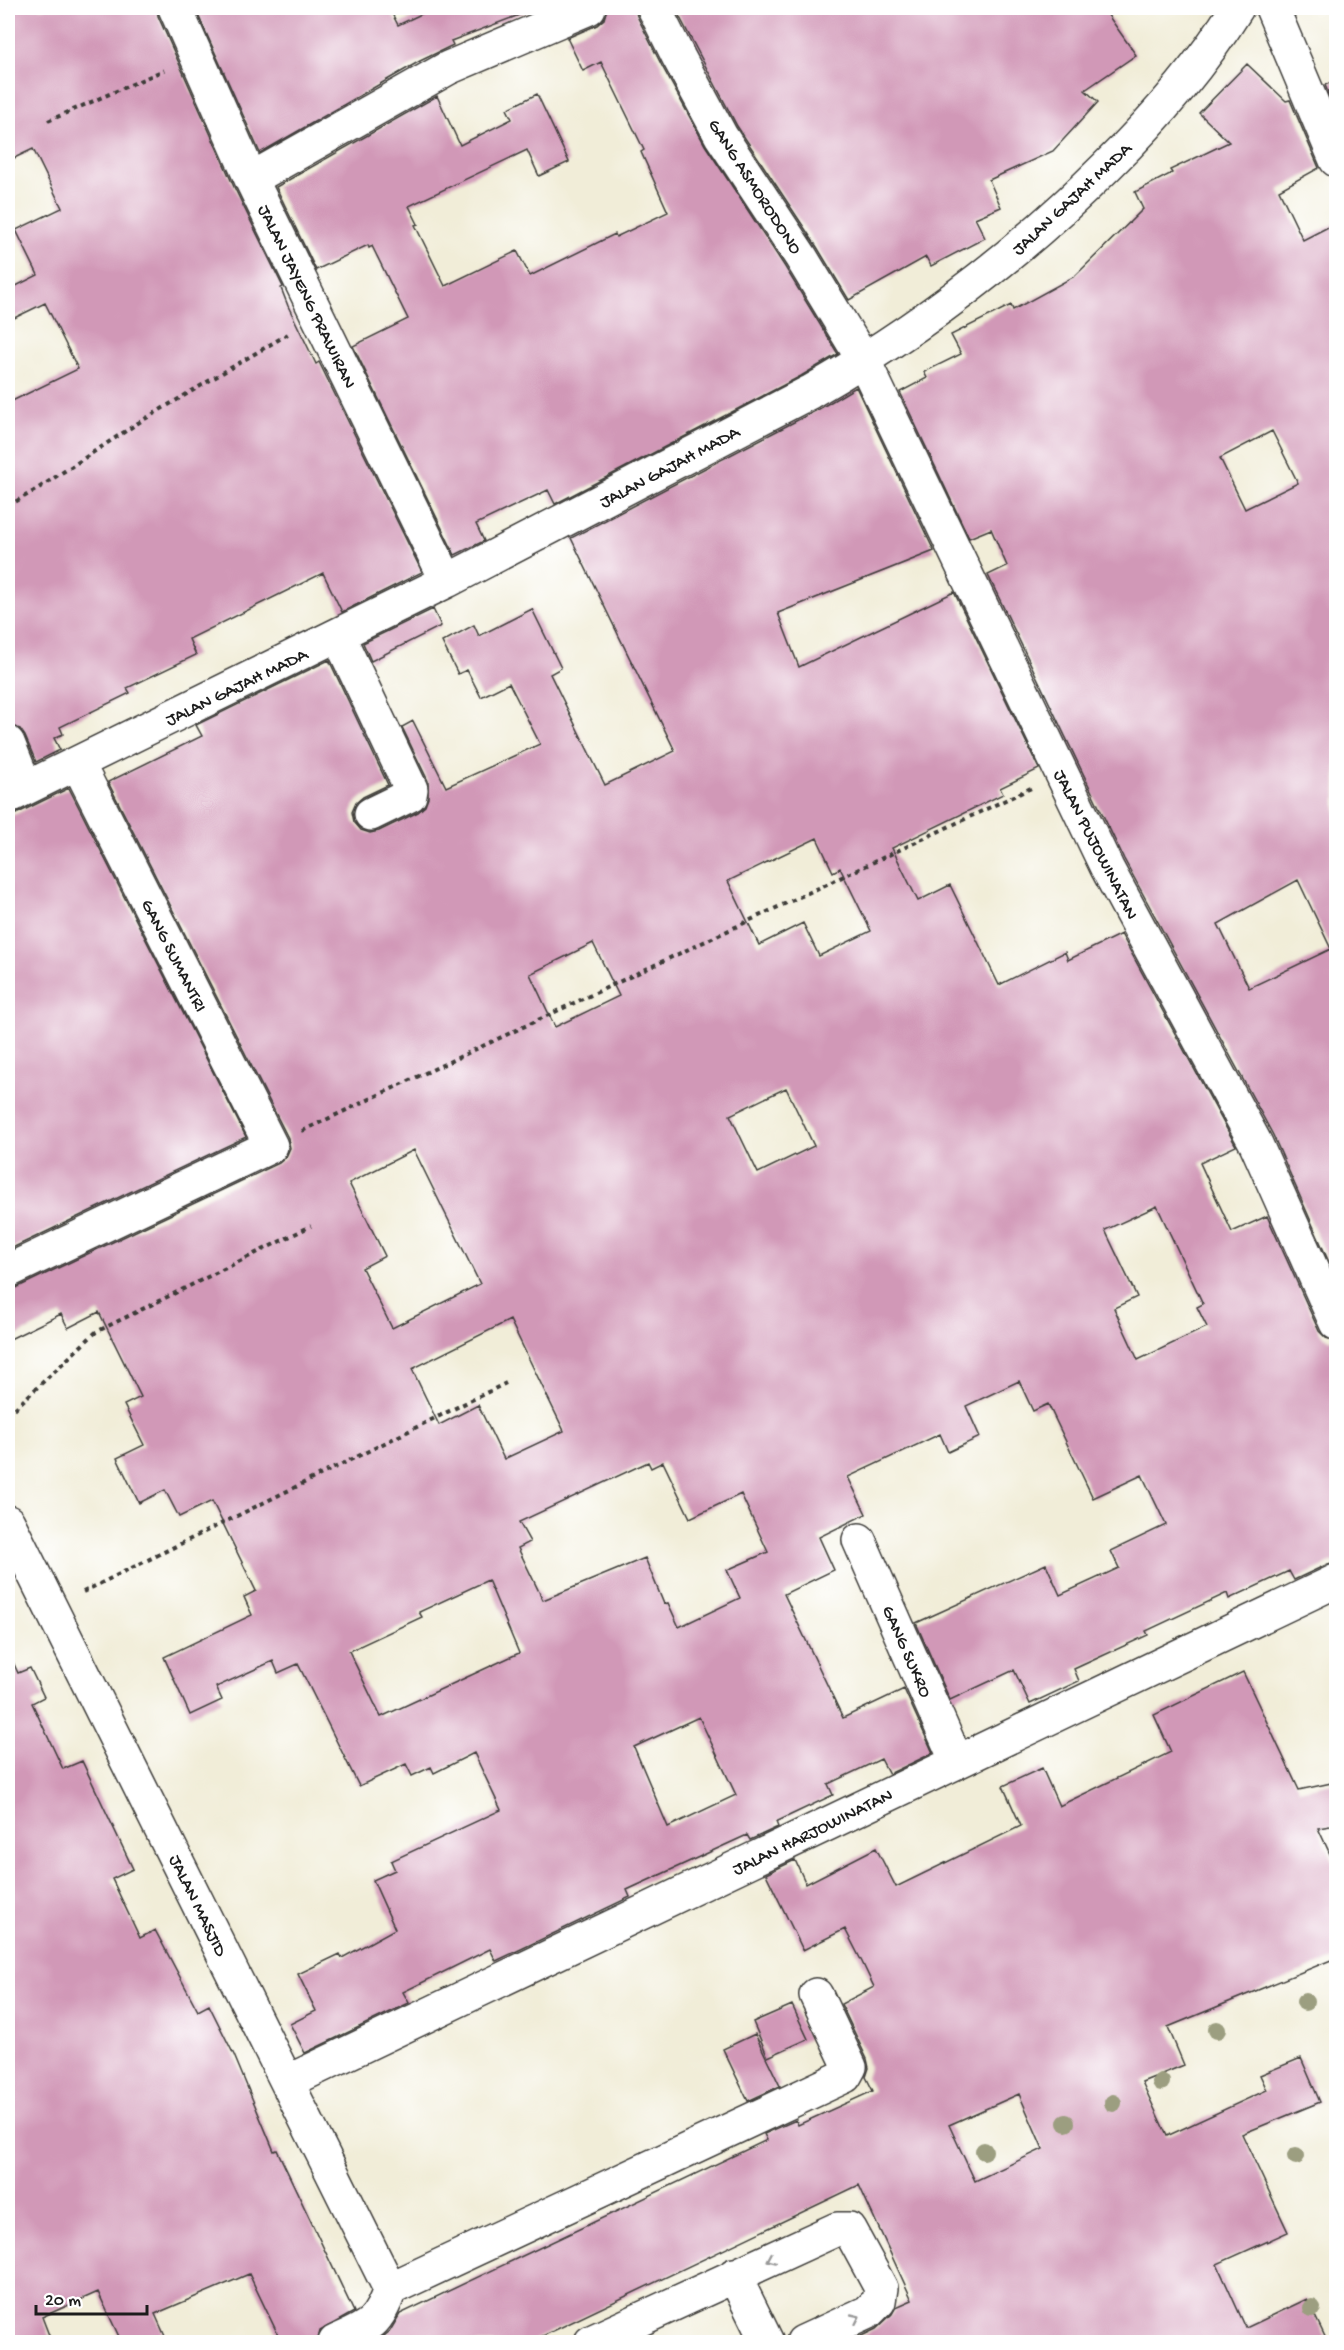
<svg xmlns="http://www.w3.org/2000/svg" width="1344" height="2350" font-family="'Gochi Hand',sans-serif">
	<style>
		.building { fill: #d198b7; fill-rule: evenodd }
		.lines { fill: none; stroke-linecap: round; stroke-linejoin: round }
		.minor-casing { stroke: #3c3b38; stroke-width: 36 }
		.path { stroke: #3c3b38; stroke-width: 4; stroke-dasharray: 4.5 4.5; stroke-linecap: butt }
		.minor { stroke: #fff; stroke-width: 33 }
		.tree { fill: #9c9e80 }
		.oneway { stroke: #999 }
		.labels { text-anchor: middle; stroke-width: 6; stroke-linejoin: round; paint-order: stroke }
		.street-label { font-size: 18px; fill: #1c1c1c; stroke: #fff }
	</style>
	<rect width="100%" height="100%" fill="#fff"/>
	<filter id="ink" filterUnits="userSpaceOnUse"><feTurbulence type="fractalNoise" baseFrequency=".0167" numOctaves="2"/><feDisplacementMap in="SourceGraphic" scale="12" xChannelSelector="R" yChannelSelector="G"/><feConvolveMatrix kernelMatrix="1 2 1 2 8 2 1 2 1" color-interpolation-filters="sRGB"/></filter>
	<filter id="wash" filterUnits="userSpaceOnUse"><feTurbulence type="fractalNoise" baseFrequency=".008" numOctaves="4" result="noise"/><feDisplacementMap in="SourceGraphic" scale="24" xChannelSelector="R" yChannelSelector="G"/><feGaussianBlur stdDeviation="1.35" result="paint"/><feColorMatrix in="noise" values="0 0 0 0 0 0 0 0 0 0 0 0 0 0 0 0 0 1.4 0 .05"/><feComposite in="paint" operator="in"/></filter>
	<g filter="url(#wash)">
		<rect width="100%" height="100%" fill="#f1edd8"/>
		<g id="blocks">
			<!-- building -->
			<path class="building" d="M8,8H157L158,16L234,187L283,287L281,288L288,306L316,364L319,362L422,572L342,612L323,573L189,639L196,655L127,688L130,693L60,727L63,734L54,738L60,750L36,762L25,736L20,729L8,725V403L78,369L45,303L8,321V290L38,275L16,230L62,208L33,149L8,161Z
				M195,8H389L398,25L434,8H531L532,10L451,41L453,45L420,61L260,153Z
				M607,8H635L637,16L662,66L705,145L785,267L838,354L801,376L555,504L548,490L476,524L484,541L455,555L353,346L408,319L372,246L369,248L368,245L316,270L276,187L437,96L460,145L512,119L507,109L537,94L569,162L539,176L527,150L409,206L418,224L415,225L445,286L517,251L530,276L615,234L616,237L668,212L641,152L644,150L601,62L583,71L567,38L597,25L604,19Z
				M675,8H1103L1136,55L1085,90L1098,102L1053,151L989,180L1001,207L975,218L985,238L931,266L926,257L849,300L817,247L737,126Z
				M1247,64L1286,101L1290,100L1319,168L1279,190L1303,240L1336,223V1278L1273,1135L1124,859L988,575L1007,566L991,529L969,538L900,392L927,378L924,372L961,354L951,335L1011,305L1013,310L1075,276L1143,209L1135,192L1172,173L1170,170L1229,142L1199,113ZM1272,431L1298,483L1245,509L1220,458ZM1298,880L1331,949L1249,988L1218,924Z
				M1336,80V112L1325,85Z
				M856,387L934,551L778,613L799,667L954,592L1039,769L1000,788L1003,794L892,848L918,901L950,885L999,985L1065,952L1068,960L1121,934L1236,1146L1200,1163L1232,1232L1267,1216L1319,1331L1326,1338L1336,1341V1562L1328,1564L1294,1580L1289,1571L1229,1599L1227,1593L1146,1631L1148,1635L1074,1669L1079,1681L1030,1704L1014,1670L950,1700L916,1623L1046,1564L1060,1595L1119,1568L1111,1551L1166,1525L1142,1475L1093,1498L1048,1404L1033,1411L1019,1381L966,1406L980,1437L948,1452L940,1434L848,1477L866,1514L819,1537L834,1570L784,1594L843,1718L904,1689L933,1753L889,1774L881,1759L828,1784L833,1795L776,1822L778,1827L750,1840L747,1835L627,1890L630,1897L496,1961L490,1949L403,1992L409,2003L305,2053L290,2024L316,2011L298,1974L340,1954L342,1958L395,1929L373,1880L395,1870L391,1861L501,1810L474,1753L434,1773L431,1767L412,1776L406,1764L359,1786L298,1664L278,1673L273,1661L216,1687L222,1700L190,1715L164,1657L252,1615L244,1597L256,1591L212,1501L179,1517L165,1490L139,1503L117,1458L144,1445L124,1405L141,1397L99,1312L68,1328L61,1314L8,1340V1290L16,1288L279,1163L286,1157L290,1148L288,1138L108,782L202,736L196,725L329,660L388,785L363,797L356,803L352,812L354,822L361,830L370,833L379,831L418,812L425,806L428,798V781L402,727L413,721L446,787L540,744L509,683L481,697L467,670L458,674L442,642L474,625L479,636L532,609L561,668L550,674L605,785L675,751L571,538L819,409ZM817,838L833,872L840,868L871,931L819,956L803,923L759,945L728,881ZM593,943L619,996L555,1027L530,974ZM786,1088L814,1146L758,1173L730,1115ZM414,1150L480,1284L392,1328L362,1268L385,1256L349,1183ZM1157,1206L1203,1304L1197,1307L1207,1327L1138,1360L1114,1308L1137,1297L1105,1230ZM510,1320L564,1431L504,1459L478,1405L439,1425L412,1369ZM648,1462L651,1468L663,1462L690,1518L741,1494L768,1552L727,1570L740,1598L679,1627L668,1603L664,1604L645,1558L543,1600L518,1548L530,1542L519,1522ZM488,1580L519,1653L381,1717L349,1651L422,1617L419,1612ZM699,1717L736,1795L668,1827L634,1747Z
				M433,609L441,626L371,661L363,643Z
				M69,788L246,1137L8,1250V816L16,814Z
				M8,1651L18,1673L30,1668L44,1697L32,1703L63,1769L82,1761L133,1869L112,1879L140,1938L155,1930L198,2011L209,2005L234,2055L274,2151L277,2150L354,2312L320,2331L317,2343H282L249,2274L155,2314L168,2343H122L98,2292L42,2317L52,2343H8Z
				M1243,1672L1299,1790L1336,1782V1825L1318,1828L1336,1867V1958L1168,2027L1184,2065L1142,2082L1167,2136L1267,2090L1260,2075L1301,2058L1320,2102L1242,2134L1288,2232L1217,2264L1246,2328L1307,2299L1328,2343H847L876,2329L892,2314L896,2307L912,2300L859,2185L528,2343H376L390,2331L400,2314L767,2140L764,2134L796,2120L798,2125L873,2091L866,2077L869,2068L867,2059L841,2004L874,1987L862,1962L845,1929L803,1950L766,1874L795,1860L806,1884L876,1848L896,1887L1021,1826L1003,1786L1042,1768L1059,1806L1171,1752L1154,1715ZM1019,2094L1043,2149L975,2181L949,2125Z
				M792,2005L808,2039L768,2057L753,2022Z
				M755,2034L780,2086L748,2101L723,2049Z"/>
		</g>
	</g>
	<g filter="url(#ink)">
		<use href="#blocks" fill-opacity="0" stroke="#3c3b38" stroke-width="1.5"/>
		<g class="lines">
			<defs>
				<path id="minor" d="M175,8L251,179L447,581
					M654,8L679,58L721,136L801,257L864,361L1107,868L1256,1144L1336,1323
					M1272,8L1336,160
					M251,179L448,68L589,8
					M338,635L411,789L410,795L371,814
					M8,743L26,788
					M8,797L447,581L810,392C920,329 1017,256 1107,166C1156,118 1201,66 1237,8
					M8,1271L271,1146L78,764
					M8,1522L390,2289
					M859,1540L957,1762
					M287,2082L1336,1581
					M734,2275L767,2342
					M390,2289L845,2076L850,2067L816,1995
					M335,2342C368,2327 378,2325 390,2289
					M591,2342L837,2229H849L881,2288L879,2301L868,2312L803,2342"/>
			</defs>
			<!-- minor casing -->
			<use href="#minor" class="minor-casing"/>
			<!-- path -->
			<path class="path" d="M48,121L164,70
				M8,506L34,491L138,423L288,334
				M302,1131L1031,788
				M8,1415L96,1332L311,1226
				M83,1592L506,1383"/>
			<!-- minor -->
			<use href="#minor" class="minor"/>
		</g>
		<!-- trees -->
		<g class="tree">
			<circle cx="1305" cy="2002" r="9"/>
			<circle cx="1217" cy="2030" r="9"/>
			<circle cx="1161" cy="2082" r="9"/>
			<circle cx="1113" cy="2103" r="9"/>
			<circle cx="1066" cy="2123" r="9"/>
			<circle cx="984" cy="2151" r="9"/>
			<circle cx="1296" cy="2156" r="9"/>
			<circle cx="1312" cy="2308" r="9"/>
		</g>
		<!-- one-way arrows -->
		<defs><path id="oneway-chevron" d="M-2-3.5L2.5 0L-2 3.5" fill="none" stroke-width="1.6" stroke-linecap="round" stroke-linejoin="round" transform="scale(1.5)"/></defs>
		<g class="oneway">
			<use href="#oneway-chevron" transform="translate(771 2259) rotate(156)"/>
			<use href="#oneway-chevron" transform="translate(856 2318) rotate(-25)"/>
		</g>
	</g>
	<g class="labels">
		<!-- street labels -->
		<g class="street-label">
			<text transform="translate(756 186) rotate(57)" y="6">GANG ASMORODONO</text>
			<text transform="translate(1071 198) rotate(-43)" y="6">JALAN GAJAH MADA</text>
			<text transform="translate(308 296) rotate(64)" y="6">JALAN JAYENG PRAWIRAN</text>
			<text transform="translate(669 466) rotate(-28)" y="6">JALAN GAJAH MADA</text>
			<text transform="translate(236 686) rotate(-26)" y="6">JALAN GAJAH MADA</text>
			<text transform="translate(1097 844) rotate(63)" y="6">JALAN PUJOWINATAN</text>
			<text transform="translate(175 955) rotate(63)" y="6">GANG SUMANTRI</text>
			<text transform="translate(908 1651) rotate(66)" y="6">GANG SUKRO</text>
			<text transform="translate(812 1831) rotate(-26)" y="6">JALAN HARJOWINATAN</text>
			<text transform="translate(199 1905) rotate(64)" y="6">JALAN MASJID</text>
		</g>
	</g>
	<!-- margin -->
	<rect width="1344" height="2350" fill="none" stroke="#fff" stroke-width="30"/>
	<!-- scale -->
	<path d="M36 2305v9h111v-9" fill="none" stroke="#1c1c1c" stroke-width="3"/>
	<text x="45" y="2305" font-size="18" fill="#1c1c1c" stroke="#ffffff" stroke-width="4.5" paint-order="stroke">20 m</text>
</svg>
